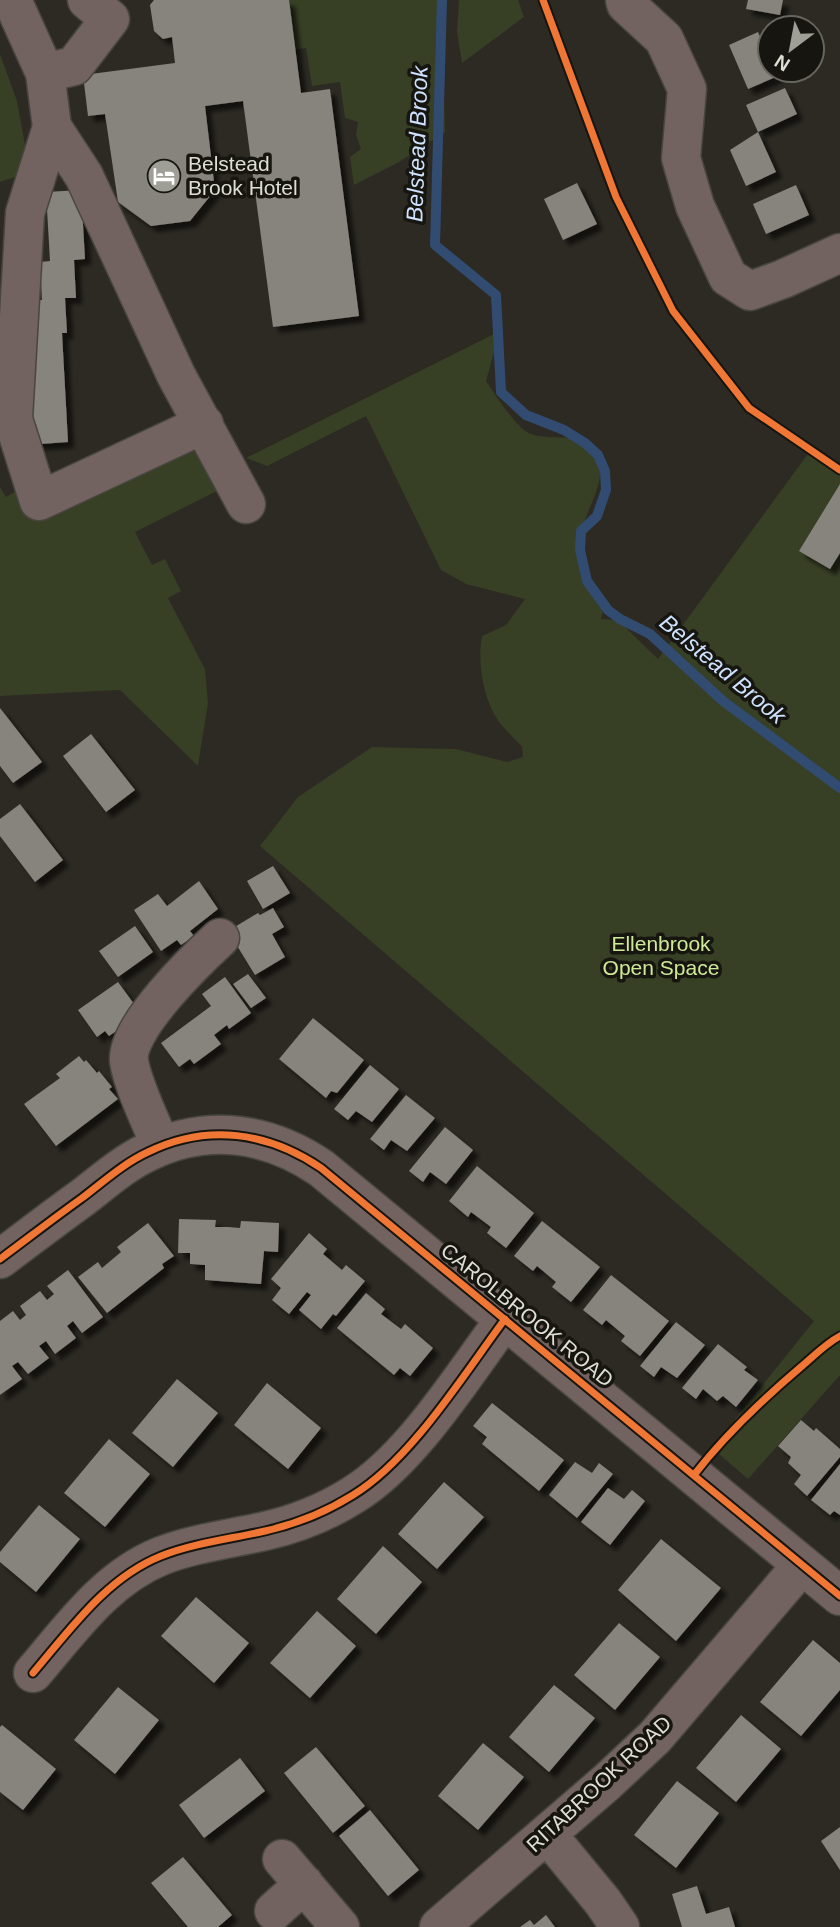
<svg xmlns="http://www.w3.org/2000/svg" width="840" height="1927" font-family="Arial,sans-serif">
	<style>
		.green { fill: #373f25 }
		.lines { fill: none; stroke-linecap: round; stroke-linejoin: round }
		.stream { stroke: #314b71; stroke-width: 10 }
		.building { fill: #87837d; filter: url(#shadow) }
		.minor-casing { stroke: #484640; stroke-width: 41 }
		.minor { stroke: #726360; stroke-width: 38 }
		.cycleway-casing { stroke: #16150f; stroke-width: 11 }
		.cycleway { stroke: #f07635; stroke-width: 7 }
		.labels { text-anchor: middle; stroke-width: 7; stroke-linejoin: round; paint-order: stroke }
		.poi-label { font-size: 21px; fill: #dfded5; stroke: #16150f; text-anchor: start }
		.park-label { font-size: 21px; fill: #cee996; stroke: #16150f }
		.street-label { font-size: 21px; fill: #dfded5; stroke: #16150f }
		.water-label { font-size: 23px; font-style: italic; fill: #cee1fd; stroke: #16150f }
	</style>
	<defs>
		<filter id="shadow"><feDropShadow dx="6" dy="6" stdDeviation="2" flood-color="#0009"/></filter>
	</defs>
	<rect width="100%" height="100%" fill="#2c2a23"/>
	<!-- green -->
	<path class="green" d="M288,0H437L443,62L445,132L399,162L354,185L350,157L361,149L356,135L358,122L345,118L340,82L312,86L306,48L292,50Z
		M459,0H518L524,17L462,63L457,32Z
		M0,54L17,101L30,172L0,182Z
		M500,331L486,381C494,393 517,429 531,434C558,443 587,426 599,463C606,486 581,516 580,541C579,565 594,585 604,606L601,619L618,620L658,659L810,451L840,470V1375L748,1479L712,1448L814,1321L260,846L298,797L372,747L456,749L507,762L523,757L522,747C515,739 506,731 499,722C483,699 477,663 482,636L506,625L525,599L466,584L441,570L366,416L267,466L246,458Z
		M214,439L233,483L135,532L152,565L165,559L181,591L168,598L205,669L208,703L198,766L120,690L0,696V487L6,497L34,481Z"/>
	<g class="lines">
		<!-- stream -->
		<path class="stream" d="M442,0L435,245L496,295L501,392L526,415L564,430L585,443L598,455L605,471L606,490L597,516L581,531L580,550L587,581L608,610L620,619L650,634L723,701L840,788"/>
	</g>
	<!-- building -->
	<path class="building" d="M154,0H289L301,93L330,89L359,316L273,327L243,101L205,106L215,190L190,221L151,226L118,202L105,114L88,116L83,75L175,63L172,37L163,39L154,31L150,5Z
		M748,0H783L780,15L746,9Z
		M758,32L770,58V70H776L778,76L748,89L729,45Z
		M785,88L797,114L758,132L746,105Z
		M758,132L776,172L746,186L730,150Z
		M577,183L597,224L563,240L544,199Z
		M796,185L809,215L766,234L753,204Z
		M81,190L85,259L74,260L76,298H65L67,333H62L68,442L27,445L28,300H42L40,262L50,261L46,192Z
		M840,484V553L830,569L799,551Z
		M0,708L42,762L13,783L0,766Z
		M91,734L135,790L106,812L63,756Z
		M20,804L63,860L35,882L0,836V819Z
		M273,866L290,893L263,909L247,881Z
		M199,881L218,909L190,931L194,936L181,945L177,940L161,951L134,910L158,894L167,906Z
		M273,908L284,927L272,934L285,957L255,975L228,931L258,913L260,915Z
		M135,926L153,952L118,977L99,951Z
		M248,974L266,998L251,1008L233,984Z
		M225,977L251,1013L229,1029L227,1025L214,1035L221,1044L194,1064L190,1059L179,1067L161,1043L211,1006L202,994Z
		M118,982L137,1008L131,1021L109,1036L105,1031L97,1037L78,1010Z
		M313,1018L364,1060L337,1093L331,1091L326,1098L279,1059Z
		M79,1056L84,1062L86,1060L97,1073L99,1071L112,1087L109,1089L118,1099L56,1146L24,1104L60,1078L56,1074Z
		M370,1065L399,1089L372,1122L356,1111L348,1120L334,1109Z
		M406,1095L435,1118L407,1151L391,1140L384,1150L370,1139Z
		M445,1127L473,1150L446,1184L430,1172L423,1182L409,1171Z
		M477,1166L534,1213L506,1248L487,1233L491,1227L471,1212L468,1217L449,1201Z
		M179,1219L216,1220L215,1227H228L240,1228L241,1221L279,1223L278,1252L264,1251L261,1284L205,1280V1265L190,1264V1253H178Z
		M542,1221L600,1267L571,1302L552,1287L556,1282L537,1266L533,1271L514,1256Z
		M148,1223L174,1256L162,1264L164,1268L107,1313L78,1277L98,1262L102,1268L121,1252L117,1247Z
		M309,1233L327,1249L323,1254L342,1270L346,1265L365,1281L336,1316L333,1314L321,1329L299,1310L311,1295L307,1292L289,1314L272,1300L281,1288L271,1279Z
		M68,1270L103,1317L82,1333L73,1321L67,1326L76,1338L55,1354L46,1341L39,1346L49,1358L28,1374L18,1362L12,1366L22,1379L0,1395V1321L13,1311L20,1320L26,1315L20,1306L40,1291L47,1300L54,1294L47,1286Z
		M611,1275L669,1321L640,1356L621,1341L625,1336L606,1320L602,1325L583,1310Z
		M366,1293L385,1309L381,1314L401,1329L405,1324L433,1348L410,1376L400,1368L394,1375L337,1328Z
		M676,1322L705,1345L677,1378L661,1367L654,1377L640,1366Z
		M718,1344L747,1367L744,1370L758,1380L736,1407L723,1396L717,1401L703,1389L696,1399L682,1388Z
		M177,1379L218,1413L173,1467L132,1433Z
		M267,1383L321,1428L288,1469L234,1425Z
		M492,1403L564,1460L539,1491L482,1444L487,1437L473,1426Z
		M801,1420L814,1431L816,1428L840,1449V1457L807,1496L794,1484L801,1475L788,1463L791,1457L778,1446Z
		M109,1439L150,1474L105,1527L64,1493Z
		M575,1462L592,1473L599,1463L613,1474L577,1518L549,1495Z
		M840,1464V1515L834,1511L830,1515L811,1500Z
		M444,1482L484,1517L437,1569L398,1534Z
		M608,1488L624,1499L632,1490L645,1501L610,1545L581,1522Z
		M39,1505L80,1539L36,1592L0,1562V1552Z
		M661,1539L721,1588L676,1641L618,1590Z
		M383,1546L422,1582L376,1634L337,1599Z
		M196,1597L249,1643L214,1683L161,1636Z
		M317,1611L356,1646L310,1698L270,1663Z
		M619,1623L660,1657L615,1710L574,1675Z
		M813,1640L840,1663V1690L801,1736L760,1702Z
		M554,1685L595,1718L549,1772L509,1737Z
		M118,1687L159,1720L115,1774L74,1740Z
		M741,1715L781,1749L736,1802L696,1768Z
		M2,1725L56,1769L23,1810L0,1792V1727Z
		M483,1743L524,1777L478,1830L438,1796Z
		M316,1747L365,1806L333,1833L284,1773Z
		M240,1758L265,1791L204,1838L179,1805Z
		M677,1781L719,1813L676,1868L634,1835Z
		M370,1810L419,1870L388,1896L339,1836Z
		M840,1827V1870L821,1841Z
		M183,1857L232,1915L218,1927H188L151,1883Z
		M697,1886L706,1914L729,1907L735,1927H682L672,1894Z
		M546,1915L555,1927H520L530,1920L534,1925Z"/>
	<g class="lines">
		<defs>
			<path id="minor" d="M12,0L45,73L74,66L110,19L87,0
				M625,0L626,4L664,39L687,89L681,158L695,206L728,277L750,291L783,279L840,253
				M45,73L52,127L84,176L176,375L246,504
				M52,127L25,213L13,419L39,501L204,424
				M161,1146C152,1125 132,1083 129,1061C125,1028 197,959 220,938
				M0,1259C27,1239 54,1218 82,1198C103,1182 124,1163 148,1152C207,1123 268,1132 321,1168L840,1596
				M33,1673C70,1630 106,1578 161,1556C194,1543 230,1539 265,1531C296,1524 326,1512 353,1495C411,1460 464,1374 505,1319
				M547,1834L603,1902L620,1927
				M282,1859L340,1927
				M274,1911L304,1884
				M439,1927L607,1782L655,1737L802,1565"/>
		</defs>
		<!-- minor casing -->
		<use href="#minor" class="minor-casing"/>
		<!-- minor -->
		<use href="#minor" class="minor"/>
		<defs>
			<path id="cycleway" d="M543,0L616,197L673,311L749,408L840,470
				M0,1259C27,1239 54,1218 82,1198C103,1182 124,1163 148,1152C207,1123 268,1132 321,1168L840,1596
				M694,1475C725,1435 763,1399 802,1366C814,1356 825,1344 840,1336
				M33,1673C70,1630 106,1578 161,1556C194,1543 230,1539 265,1531C296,1524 326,1512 353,1495C411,1460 464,1374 505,1319"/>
		</defs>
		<!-- cycleway casing -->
		<use href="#cycleway" class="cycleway-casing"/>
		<!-- cycleway -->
		<use href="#cycleway" class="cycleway"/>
	</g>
	<!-- icons -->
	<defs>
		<symbol id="hotel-disc" viewBox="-11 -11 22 22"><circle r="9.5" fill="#a09f97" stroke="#16150f"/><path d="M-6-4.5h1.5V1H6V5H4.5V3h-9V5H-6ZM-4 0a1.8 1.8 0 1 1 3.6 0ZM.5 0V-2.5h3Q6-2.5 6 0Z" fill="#fff"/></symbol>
	</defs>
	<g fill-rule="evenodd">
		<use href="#hotel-disc" x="145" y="157" width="38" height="38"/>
	</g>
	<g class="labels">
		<!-- poi labels -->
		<g class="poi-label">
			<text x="188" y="171">Belstead<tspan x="188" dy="24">Brook Hotel</tspan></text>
		</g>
		<!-- park labels -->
		<g class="park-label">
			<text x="661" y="951">Ellenbrook<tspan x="661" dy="24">Open Space</tspan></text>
		</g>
		<!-- street labels -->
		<g class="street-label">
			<text transform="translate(527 1315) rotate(39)" y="7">CAROLBROOK ROAD</text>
			<text transform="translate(599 1784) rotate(-43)" y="7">RITABROOK ROAD</text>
		</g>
		<!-- water labels -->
		<g class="water-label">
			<text transform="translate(417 144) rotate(-88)" y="8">Belstead Brook</text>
			<text transform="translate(723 669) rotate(40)" y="8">Belstead Brook</text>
		</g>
	</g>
	<!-- north arrow -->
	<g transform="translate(791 49) rotate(212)"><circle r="33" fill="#16150f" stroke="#66655e" stroke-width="2"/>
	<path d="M0-5L12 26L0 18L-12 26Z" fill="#a09f97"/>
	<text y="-10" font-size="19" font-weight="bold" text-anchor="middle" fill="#dfded5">N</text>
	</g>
</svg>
